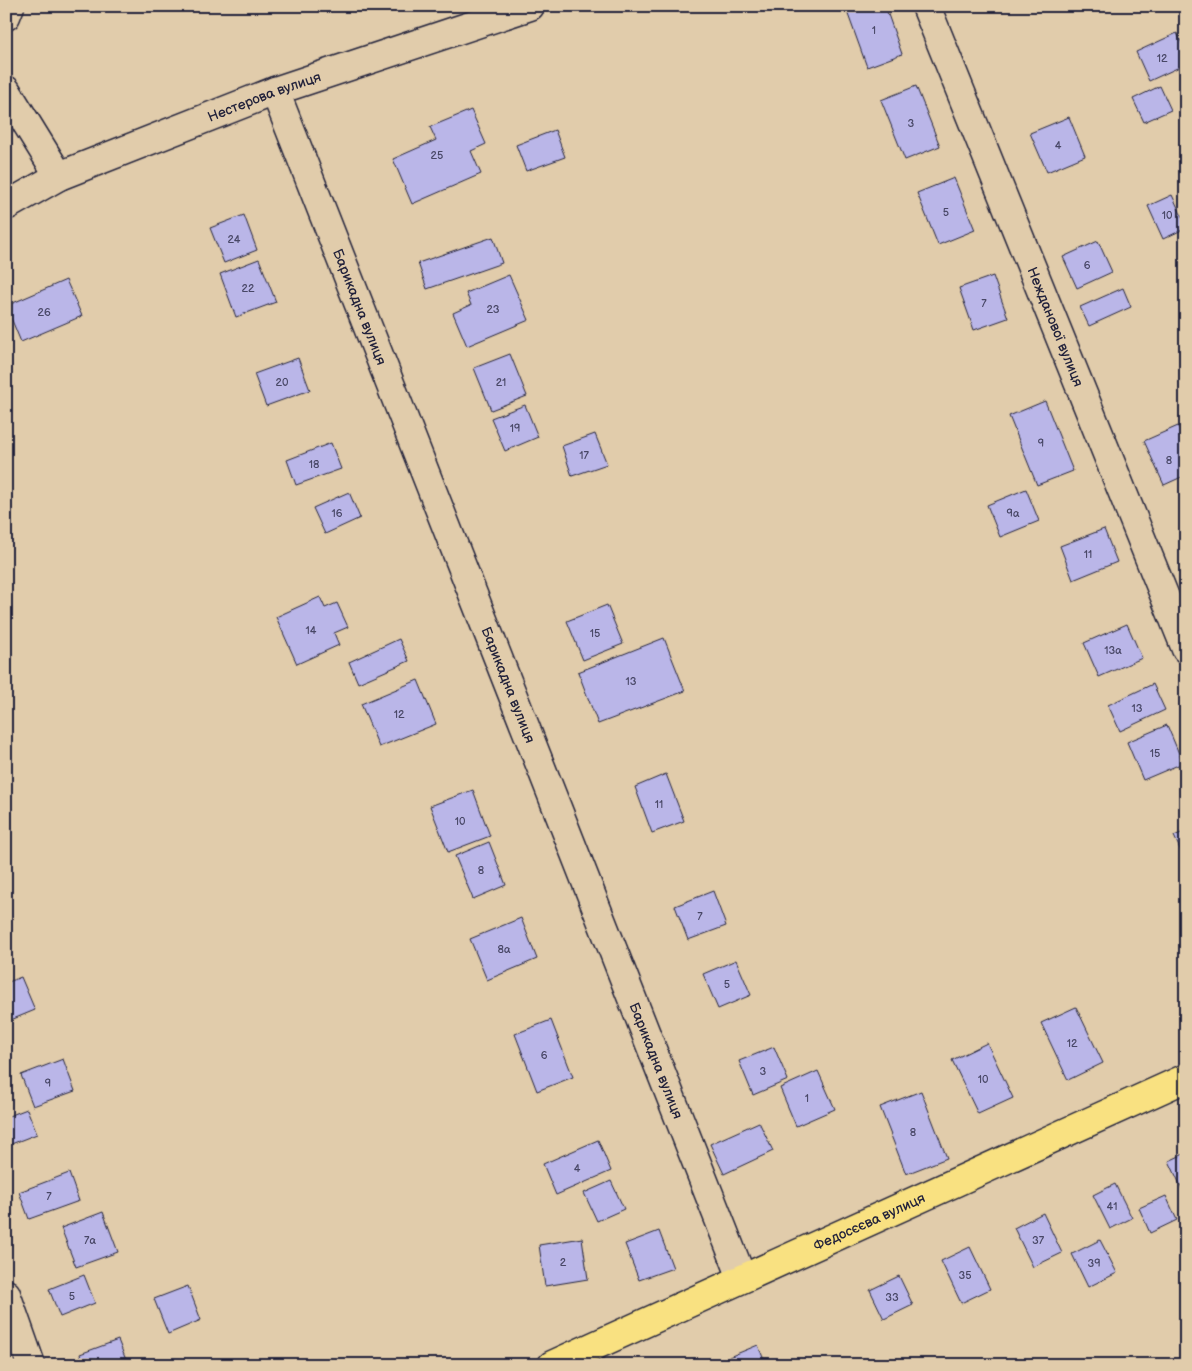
<svg xmlns="http://www.w3.org/2000/svg" width="1192" height="1371" font-family="'Balsamiq Sans',sans-serif">
	<style>
		.building { fill: #bab6e8; stroke: #22223b }
		.lines { fill: none; stroke-linecap: round; stroke-linejoin: round }
		.minor-casing { stroke: #22223b; stroke-width: 31 }
		.major-casing { stroke: #22223b; stroke-width: 31 }
		.minor { stroke: #e1ccab; stroke-width: 28 }
		.major { stroke: #f9e181; stroke-width: 28 }
		.labels { text-anchor: middle; stroke-width: 4.5; stroke-linejoin: round; paint-order: stroke }
		.number-label { font-size: 11px; fill: #484766 }
		.street-label { font-size: 14px; fill: #22223b; stroke: #e1ccab }
	</style>
	<rect width="100%" height="100%" fill="#e1ccab"/>
	<filter id="ink" filterUnits="userSpaceOnUse"><feTurbulence type="fractalNoise" baseFrequency=".02" numOctaves="2"/><feDisplacementMap in="SourceGraphic" scale="10" xChannelSelector="R" yChannelSelector="G"/><feConvolveMatrix kernelMatrix="1 2 1 2 8 2 1 2 1" color-interpolation-filters="sRGB"/></filter>
	<g filter="url(#ink)">
		<!-- building -->
		<path class="building" d="M845,6H885L902,54L867,67Z
			M1177,33L1186,52V64L1149,81L1136,52Z
			M916,86L940,146L905,160L881,100Z
			M1160,86L1171,110L1144,122L1133,99Z
			M471,110L486,144L471,151L481,174L412,204L393,159L436,140L430,127Z
			M1069,117L1085,156L1047,172L1030,133Z
			M555,130L565,157L526,171L516,145Z
			M954,178L975,230L938,245L917,193Z
			M1172,195L1186,225V228L1163,239L1148,206Z
			M244,215L257,250L224,263L210,228Z
			M493,237L502,263L427,289L418,263Z
			M1098,241L1112,272L1077,288L1063,257Z
			M259,259L276,302L236,317L220,274Z
			M509,275L529,320L467,346L453,313L471,305L466,293Z
			M993,276L1008,318L974,330L959,288Z
			M66,280L82,316L21,342L6,306Z
			M1123,288L1131,307L1089,326L1080,307Z
			M510,354L527,396L491,410L474,368Z
			M298,358L310,390L266,406L254,374Z
			M1045,401L1073,471L1037,485L1009,416Z
			M525,405L538,437L505,451L491,418Z
			M1178,426L1186,445V475L1164,485L1144,441Z
			M595,434L607,464L572,476L562,446Z
			M331,443L341,469L296,485L287,460Z
			M1026,489L1039,521L1000,537L987,505Z
			M349,492L360,518L325,534L313,508Z
			M1104,529L1117,562L1073,580L1060,546Z
			M320,597L325,608L337,603L348,627L334,633L339,645L297,664L276,617Z
			M607,605L623,644L583,660L567,621Z
			M1127,624L1142,658L1099,677L1084,643Z
			M664,638L685,691L598,724L578,672Z
			M399,639L409,661L358,683L349,662Z
			M418,680L436,724L379,747L361,704Z
			M1153,684L1165,710L1120,731L1108,705Z
			M1167,725L1183,763L1143,780L1127,742Z
			M666,774L684,821L652,833L635,787Z
			M473,790L490,836L448,852L430,806Z
			M1186,831V862L1174,836Z
			M489,842L506,885L473,899L455,856Z
			M713,891L726,926L688,940L675,906Z
			M521,918L537,959L487,980L470,939Z
			M736,960L751,995L718,1009L703,974Z
			M21,977L35,1010L6,1022V983Z
			M1076,1007L1103,1063L1068,1080L1041,1023Z
			M551,1020L573,1077L537,1091L515,1034Z
			M987,1043L1013,1098L978,1114L952,1060Z
			M774,1047L788,1080L753,1095L739,1061Z
			M63,1059L75,1091L33,1106L21,1075Z
			M818,1071L835,1109L796,1126L780,1088Z
			M921,1091L947,1158L906,1174L880,1107Z
			M27,1109L37,1134L6,1146V1117Z
			M759,1122L773,1151L724,1174L710,1144Z
			M598,1140L611,1171L556,1195L543,1164Z
			M1186,1153V1195H1185L1169,1161Z
			M69,1173L79,1201L29,1219L19,1192Z
			M611,1181L624,1209L597,1221L584,1193Z
			M1115,1184L1132,1218L1110,1229L1093,1195Z
			M1166,1196L1177,1220L1150,1233L1139,1208Z
			M103,1212L118,1252L76,1267L61,1228Z
			M1043,1213L1062,1253L1033,1267L1014,1228Z
			M659,1231L673,1268L639,1280L625,1244Z
			M582,1238L588,1279L545,1286L539,1245Z
			M1100,1240L1117,1273L1088,1287L1072,1254Z
			M970,1247L990,1289L961,1303L941,1261Z
			M84,1275L95,1303L60,1317L49,1289Z
			M899,1276L913,1305L884,1319L870,1290Z
			M188,1286L201,1320L168,1334L154,1299Z
			M118,1340L128,1365H84L80,1354Z
			M758,1345L766,1365H732L729,1357Z"/>
		<g class="lines">
			<defs>
				<g id="minor">
					<path id="s1" d="M926,6L1186,649"/>
					<path d="M6,16L10,6"/>
					<path d="M6,90L59,176"/>
					<path id="s2" d="M275,91L742,1278"/>
					<path id="s3" d="M6,206L59,176L275,91L530,6"/>
					<path d="M6,1294L31,1365"/>
				</g>
				<g id="major">
					<path id="s4" d="M552,1365L1186,1078"/>
				</g>
			</defs>
			<!-- minor casing -->
			<use href="#minor" class="minor-casing"/>
			<!-- major casing -->
			<use href="#major" class="major-casing"/>
			<!-- minor -->
			<use href="#minor" class="minor"/>
			<!-- major -->
			<use href="#major" class="major"/>
		</g>
	</g>
	<g class="labels">
		<!-- number labels -->
		<g class="number-label">
			<text x="874" y="34">1</text>
			<text x="1162" y="62">12</text>
			<text x="911" y="127">3</text>
			<text x="1058" y="149">4</text>
			<text x="437" y="159">25</text>
			<text x="946" y="216">5</text>
			<text x="1167" y="219">10</text>
			<text x="234" y="243">24</text>
			<text x="1087" y="269">6</text>
			<text x="248" y="292">22</text>
			<text x="984" y="307">7</text>
			<text x="493" y="313">23</text>
			<text x="44" y="316">26</text>
			<text x="282" y="386">20</text>
			<text x="501" y="386">21</text>
			<text x="515" y="432">19</text>
			<text x="1041" y="447">9</text>
			<text x="584" y="459">17</text>
			<text x="1169" y="464">8</text>
			<text x="314" y="468">18</text>
			<text x="337" y="517">16</text>
			<text x="1013" y="517">9а</text>
			<text x="1088" y="558">11</text>
			<text x="311" y="634">14</text>
			<text x="595" y="637">15</text>
			<text x="1113" y="654">13а</text>
			<text x="631" y="685">13</text>
			<text x="1137" y="712">13</text>
			<text x="399" y="718">12</text>
			<text x="1155" y="757">15</text>
			<text x="659" y="808">11</text>
			<text x="460" y="825">10</text>
			<text x="481" y="874">8</text>
			<text x="700" y="920">7</text>
			<text x="504" y="953">8а</text>
			<text x="727" y="988">5</text>
			<text x="1072" y="1047">12</text>
			<text x="544" y="1059">6</text>
			<text x="763" y="1075">3</text>
			<text x="983" y="1083">10</text>
			<text x="48" y="1087">9</text>
			<text x="807" y="1102">1</text>
			<text x="913" y="1136">8</text>
			<text x="577" y="1172">4</text>
			<text x="49" y="1200">7</text>
			<text x="1112" y="1210">41</text>
			<text x="90" y="1244">7а</text>
			<text x="1038" y="1244">37</text>
			<text x="563" y="1266">2</text>
			<text x="1094" y="1267">39</text>
			<text x="965" y="1279">35</text>
			<text x="72" y="1300">5</text>
			<text x="892" y="1301">33</text>
		</g>
		<!-- street labels -->
		<g class="street-label">
			<text dy="5" stroke="none"><textPath href="#s3" startOffset="281">Нестерова вулиця</textPath></text>
			<text dy="5" stroke="none"><textPath href="#s2" startOffset="232">Барикадна вулиця</textPath></text>
			<text dy="5" stroke="none"><textPath href="#s1" startOffset="346">Нежданової вулиця</textPath></text>
			<text dy="5" stroke="none"><textPath href="#s2" startOffset="638">Барикадна вулиця</textPath></text>
			<text dy="5" stroke="none"><textPath href="#s2" startOffset="1042">Барикадна вулиця</textPath></text>
			<text dy="5" stroke="none"><textPath href="#s4" startOffset="348">Федосєєва вулиця</textPath></text>
		</g>
	</g>
	<!-- margin -->
	<rect width="1192" height="1371" fill="none" stroke="#e1ccab" stroke-width="25"/>
	<rect x="12" y="12" width="1167" height="1346" fill="none" stroke="#22223b" stroke-width="2" filter="url(#ink)"/>
</svg>
